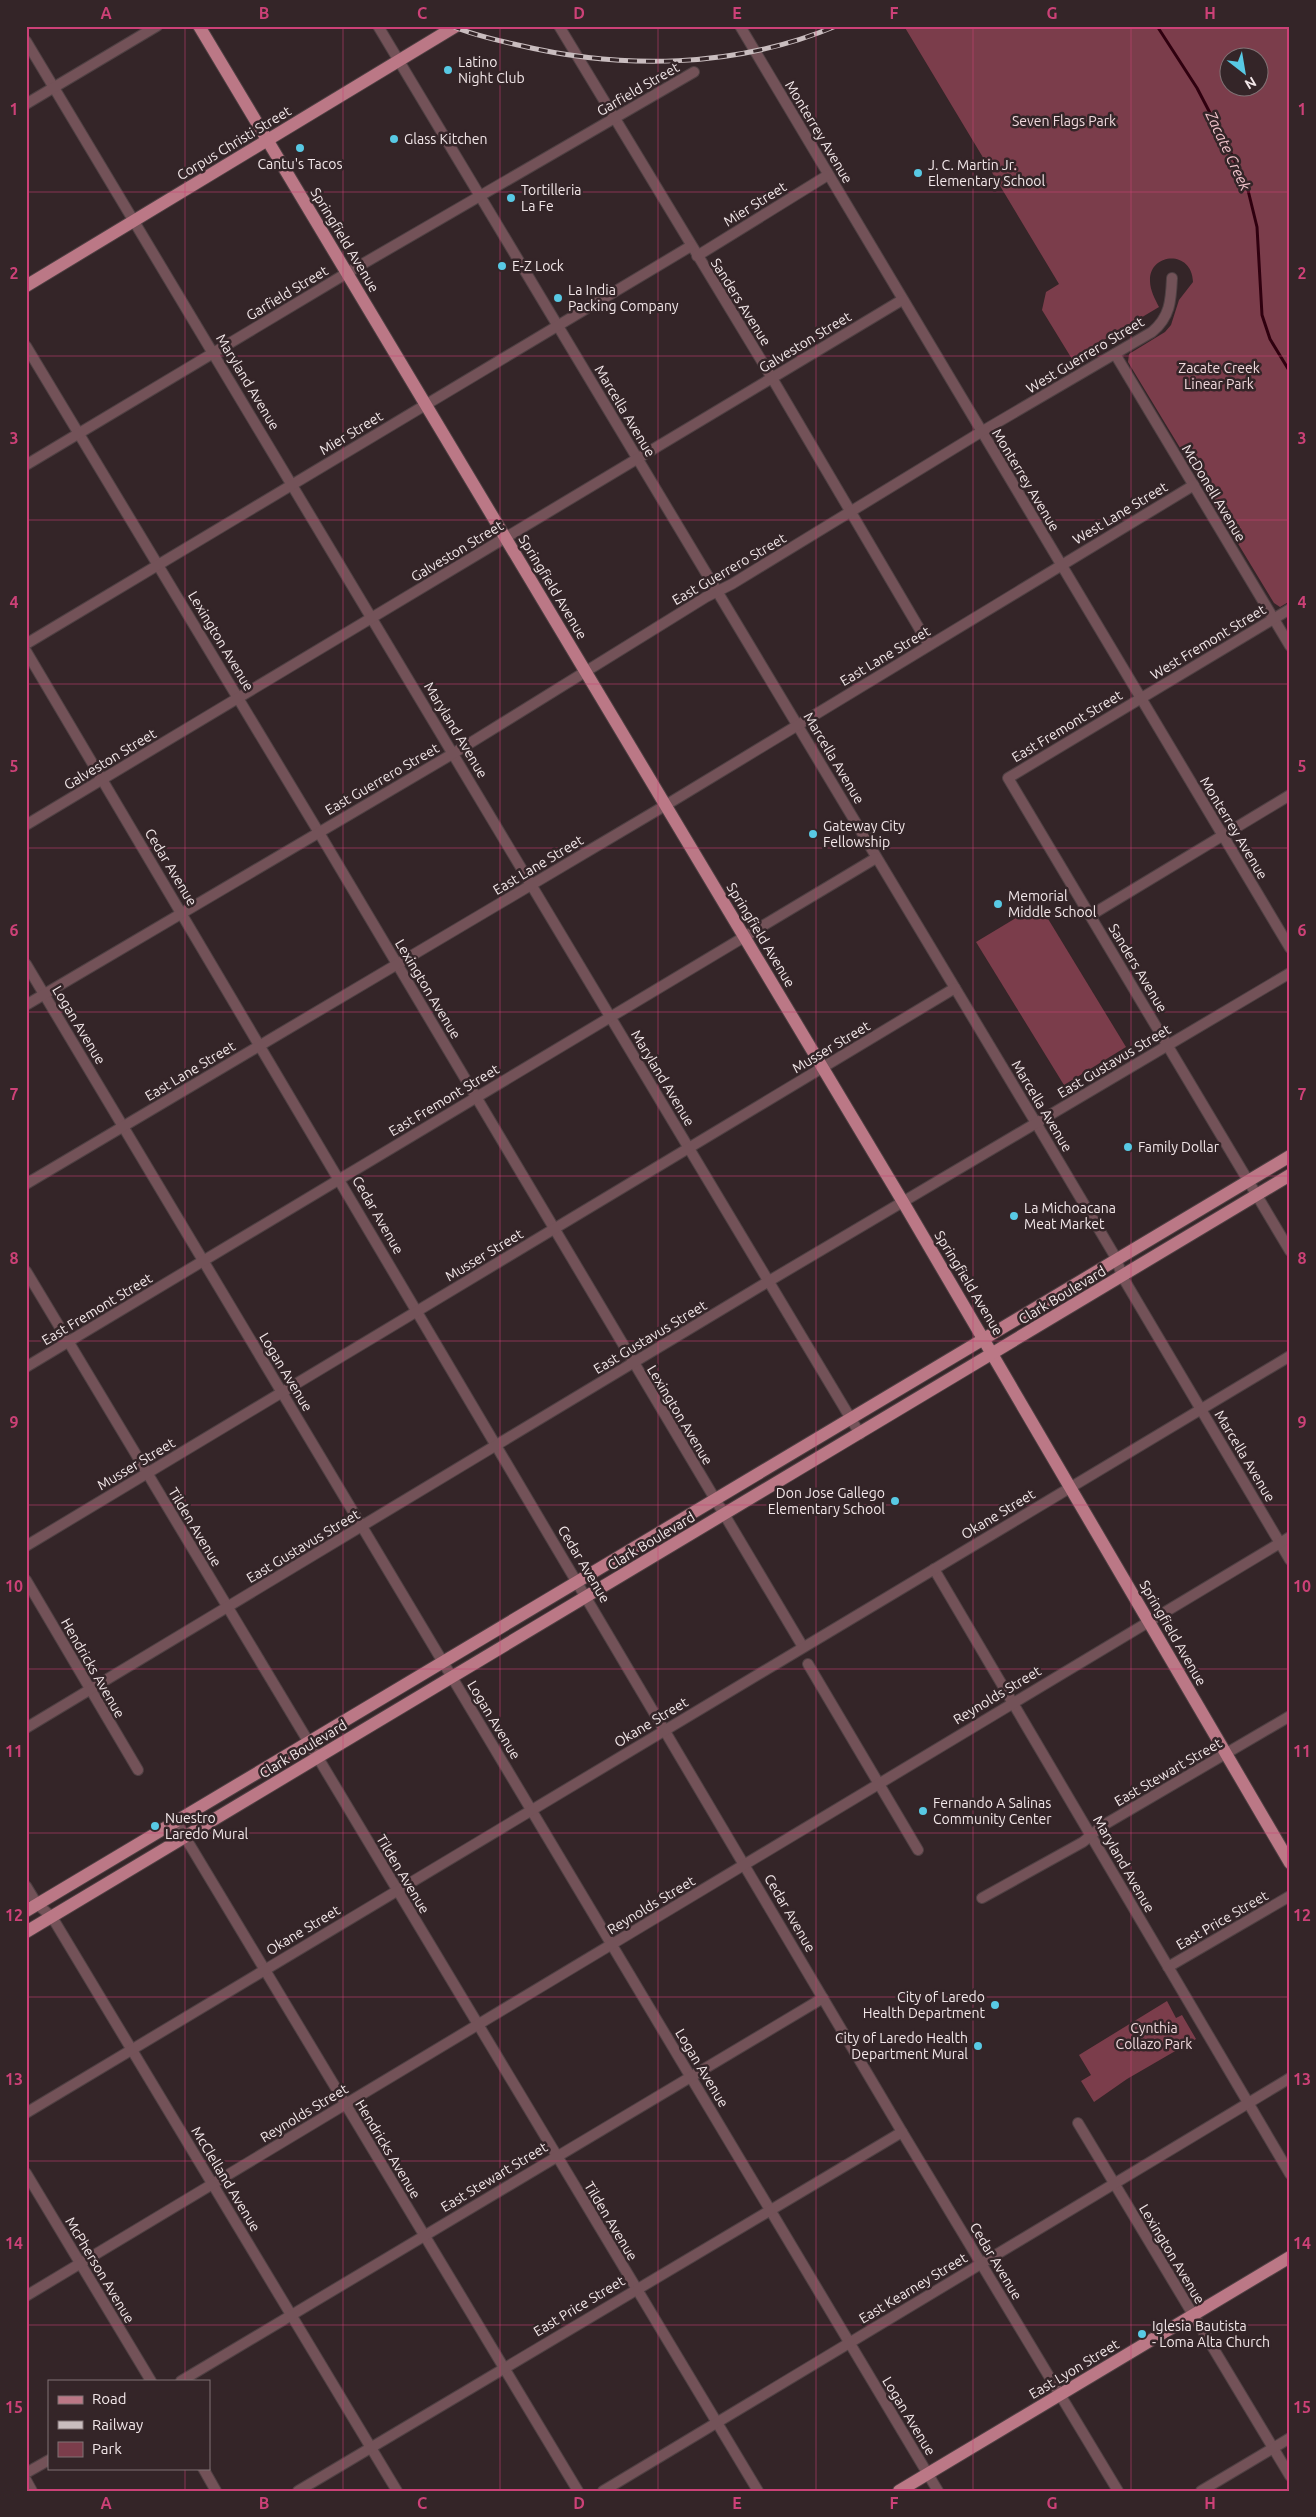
<svg xmlns="http://www.w3.org/2000/svg" width="1316" height="2517" font-family="Ubuntu,sans-serif">
  <style>
    .green { fill: #7b3d4b; fill-rule: evenodd }
    .lines { fill: none; stroke-linecap: round; stroke-linejoin: round }
    .stream { stroke: #2f000f; stroke-width: 3 }
    .minor-casing { stroke: #4f4043; stroke-width: 12 }
    .major-casing { stroke: #4f4043; stroke-width: 14 }
    .minor { stroke: #735258; stroke-width: 10 }
    .major { stroke: #bb7886; stroke-width: 12 }
    .rail-casing { stroke: #c9bdbf; stroke-width: 5 }
    .rail { stroke: #342528; stroke-width: 3; stroke-dasharray: 9; stroke-linecap: butt }
    .grid { fill: none; stroke: #cc4177; stroke-width: 1; stroke-opacity: 0.55 }
    .poi-dot { fill: #58c9e4; stroke: #342528; stroke-width: 2 }
    .labels { text-anchor: middle; stroke-width: 5; stroke-linejoin: round; paint-order: stroke }
    .poi-label { font-size: 14px; fill: #f2e7e9; stroke: #342528; text-anchor: start }
    .street-label { font-size: 14px; fill: #f2e7e9; stroke: #342528 }
    .park-label { font-size: 14px; fill: #f0d9dd; stroke: #342528 }
    .water-label { font-size: 15px; font-style: italic; fill: #f2c5cd; stroke: #342528 }
    .neatline { fill: none; stroke: #cc4177; stroke-width: 2 }
    .grid-label { font-size: 16px; text-anchor: middle; font-weight: bold; fill: #cc4177 }
  </style>
  <rect width="100%" height="100%" fill="#342528"/>
  <g class="green">
    <path d="M904,26H1290V601L1280,607L1274,603L1128,362L1129,354L1165,332L1171,325L1179,300L1193,282C1192,249 1149,253 1150,281C1150,290 1155,299 1159,307L1072,359L1042,310L1046,292L1059,284ZM1228,58H1258V88H1228Z"/>
    <polygon points="1039,904 1126,1047 1064,1085 976,942"/>
    <polygon points="1167,2001 1176,2018 1182,2015 1196,2039 1127,2079 1094,2102 1081,2081 1091,2075 1079,2055"/>
  </g>
  <g class="lines">
    <polyline class="stream" points="1157,26 1197,88 1246,182 1257,227 1262,315 1270,339 1290,372"/>
    <defs>
      <g id="minor">
        <polyline points="378,26 1036,1123 1116,1258 1122,1276 1290,1560"/>
        <polyline points="559,26 772,378 929,645"/>
        <polyline points="740,26 1290,948"/>
        <polyline points="26,41 860,1434"/>
        <polyline points="26,104 157,26"/>
        <polyline points="697,256 828,175"/>
        <polyline points="26,346 318,831 803,1647"/>
        <polyline points="1115,354 1290,646"/>
        <polyline points="26,465 347,273 694,72"/>
        <polyline points="1290,609 1008,778 1290,1251"/>
        <polyline points="26,644 691,246"/>
        <polyline points="26,651 902,2132 1118,2491"/>
        <polyline points="26,825 902,300"/>
        <polyline points="1091,915 1290,795"/>
        <polyline points="26,964 938,2491"/>
        <path d="M26,1005L454,753L706,597L732,584L981,432L1152,332C1170,317 1171,301 1172,278"/>
        <polyline points="26,1184 666,805 1194,485"/>
        <polyline points="26,1271 758,2491"/>
        <polyline points="26,1367 876,858"/>
        <polyline points="26,1546 955,988"/>
        <polyline points="934,1569 1290,2174"/>
        <polyline points="26,1580 138,1770"/>
        <polyline points="808,1664 918,1850"/>
        <polyline points="26,1728 769,1281 1290,973"/>
        <polyline points="176,1822 578,2491"/>
        <polyline points="26,1886 37,1904 52,1917 397,2491"/>
        <polyline points="982,1898 1083,1842 1102,1826 1290,1716"/>
        <polyline points="1168,1967 1290,1896"/>
        <polyline points="26,2113 1290,1356"/>
        <polyline points="1078,2123 1290,2476"/>
        <polyline points="26,2173 151,2381"/>
        <polyline points="26,2296 1290,1537"/>
        <polyline points="181,2381 823,1998"/>
        <polyline points="203,2468 216,2491"/>
        <polyline points="26,2473 49,2460"/>
        <polyline points="26,2480 32,2491"/>
        <polyline points="298,2491 902,2132"/>
        <polyline points="603,2491 1290,2078"/>
        <polyline points="1201,2491 1290,2438"/>
      </g>
      <g id="major">
        <polyline points="199,26 903,1202 1290,1863"/>
        <polyline points="26,286 456,26"/>
        <polyline points="26,1911 1290,1156"/>
        <polyline points="26,1932 1290,1175"/>
        <polyline points="899,2491 1290,2257"/>
      </g>
    </defs>
    <use href="#minor" class="minor-casing"/>
    <use href="#major" class="major-casing"/>
    <use href="#minor" class="minor"/>
    <use href="#major" class="major"/>
    <defs>
      <path id="rail" d="M452,26C473,35 496,40 518,45C623,70 736,68 836,26"/>
    </defs>
    <use href="#rail" class="rail-casing"/>
    <use href="#rail" class="rail"/>
  </g>
  <path class="grid" d="M185,26V2381M343,26V2491M500,26V2491M658,26V2491M816,26V2491M973,26V2491M1131,26V2491M26,192H1290M26,356H1290M26,520H1290M26,684H1290M26,848H1290M26,1012H1290M26,1176H1290M26,1341H1290M26,1505H1290M26,1669H1290M26,1833H1290M26,1997H1290M26,2161H1290M26,2325H1290M185,2468V2491"/>
  <g class="poi-dot">
    <circle cx="448" cy="70" r="5"/>
    <circle cx="394" cy="139" r="5"/>
    <circle cx="300" cy="148" r="5"/>
    <circle cx="918" cy="173" r="5"/>
    <circle cx="511" cy="198" r="5"/>
    <circle cx="502" cy="266" r="5"/>
    <circle cx="558" cy="298" r="5"/>
    <circle cx="813" cy="834" r="5"/>
    <circle cx="998" cy="904" r="5"/>
    <circle cx="1128" cy="1147" r="5"/>
    <circle cx="1014" cy="1216" r="5"/>
    <circle cx="895" cy="1501" r="5"/>
    <circle cx="923" cy="1811" r="5"/>
    <circle cx="155" cy="1826" r="5"/>
    <circle cx="995" cy="2005" r="5"/>
    <circle cx="978" cy="2046" r="5"/>
    <circle cx="1142" cy="2334" r="5"/>
  </g>
  <g class="labels">
    <g class="poi-label">
      <text x="458" y="67">Latino<tspan x="458" dy="16">Night Club</tspan></text>
      <text x="404" y="144">Glass Kitchen</text>
      <text x="300" y="169" text-anchor="middle">Cantu's Tacos</text>
      <text x="928" y="170">J. C. Martin Jr.<tspan x="928" dy="16">Elementary School</tspan></text>
      <text x="521" y="195">Tortilleria<tspan x="521" dy="16">La Fe</tspan></text>
      <text x="512" y="271">E-Z Lock</text>
      <text x="568" y="295">La India<tspan x="568" dy="16">Packing Company</tspan></text>
      <text x="823" y="831">Gateway City<tspan x="823" dy="16">Fellowship</tspan></text>
      <text x="1008" y="901">Memorial<tspan x="1008" dy="16">Middle School</tspan></text>
      <text x="1138" y="1152">Family Dollar</text>
      <text x="1024" y="1213">La Michoacana<tspan x="1024" dy="16">Meat Market</tspan></text>
      <text x="885" y="1498" text-anchor="end">Don Jose Gallego<tspan x="885" dy="16">Elementary School</tspan></text>
      <text x="933" y="1808">Fernando A Salinas<tspan x="933" dy="16">Community Center</tspan></text>
      <text x="165" y="1823">Nuestro<tspan x="165" dy="16">Laredo Mural</tspan></text>
      <text x="985" y="2002" text-anchor="end">City of Laredo<tspan x="985" dy="16">Health Department</tspan></text>
      <text x="968" y="2043" text-anchor="end">City of Laredo Health<tspan x="968" dy="16">Department Mural</tspan></text>
      <text x="1152" y="2331">Iglesia Bautista<tspan x="1152" dy="16">- Loma Alta Church</tspan></text>
    </g>
    <g class="street-label">
      <text transform="translate(638 89) rotate(-30)" y="5">Garfield Street</text>
      <text transform="translate(819 132) rotate(59)" y="5">Monterrey Avenue</text>
      <text transform="translate(234 143) rotate(-31)" y="5">Corpus Christi Street</text>
      <text transform="translate(755 204) rotate(-32)" y="5">Mier Street</text>
      <text transform="translate(345 240) rotate(59)" y="5">Springfield Avenue</text>
      <text transform="translate(287 293) rotate(-31)" y="5">Garfield Street</text>
      <text transform="translate(741 302) rotate(58)" y="5">Sanders Avenue</text>
      <text transform="translate(805 342) rotate(-31)" y="5">Galveston Street</text>
      <text transform="translate(1085 355) rotate(-31)" y="5">West Guerrero Street</text>
      <text transform="translate(248 382) rotate(59)" y="5">Maryland Avenue</text>
      <text transform="translate(625 411) rotate(59)" y="5">Marcella Avenue</text>
      <text transform="translate(351 433) rotate(-31)" y="5">Mier Street</text>
      <text transform="translate(1026 480) rotate(59)" y="5">Monterrey Avenue</text>
      <text transform="translate(1214 493) rotate(59)" y="5">McDonell Avenue</text>
      <text transform="translate(1120 513) rotate(-31)" y="5">West Lane Street</text>
      <text transform="translate(457 551) rotate(-31)" y="5">Galveston Street</text>
      <text transform="translate(729 569) rotate(-30)" y="5">East Guerrero Street</text>
      <text transform="translate(553 587) rotate(59)" y="5">Springfield Avenue</text>
      <text transform="translate(221 641) rotate(59)" y="5">Lexington Avenue</text>
      <text transform="translate(1208 642) rotate(-31)" y="5">West Fremont Street</text>
      <text transform="translate(885 656) rotate(-31)" y="5">East Lane Street</text>
      <text transform="translate(1067 726) rotate(-31)" y="5">East Fremont Street</text>
      <text transform="translate(456 730) rotate(59)" y="5">Maryland Avenue</text>
      <text transform="translate(834 758) rotate(59)" y="5">Marcella Avenue</text>
      <text transform="translate(110 759) rotate(-31)" y="5">Galveston Street</text>
      <text transform="translate(382 779) rotate(-30)" y="5">East Guerrero Street</text>
      <text transform="translate(1234 828) rotate(59)" y="5">Monterrey Avenue</text>
      <text transform="translate(538 865) rotate(-31)" y="5">East Lane Street</text>
      <text transform="translate(171 867) rotate(59)" y="5">Cedar Avenue</text>
      <text transform="translate(761 935) rotate(59)" y="5">Springfield Avenue</text>
      <text transform="translate(1138 968) rotate(59)" y="5">Sanders Avenue</text>
      <text transform="translate(428 989) rotate(59)" y="5">Lexington Avenue</text>
      <text transform="translate(79 1025) rotate(59)" y="5">Logan Avenue</text>
      <text transform="translate(831 1047) rotate(-31)" y="5">Musser Street</text>
      <text transform="translate(1114 1061) rotate(-31)" y="5">East Gustavus Street</text>
      <text transform="translate(190 1071) rotate(-31)" y="5">East Lane Street</text>
      <text transform="translate(663 1078) rotate(59)" y="5">Maryland Avenue</text>
      <text transform="translate(444 1100) rotate(-31)" y="5">East Fremont Street</text>
      <text transform="translate(1042 1106) rotate(59)" y="5">Marcella Avenue</text>
      <text transform="translate(378 1215) rotate(60)" y="5">Cedar Avenue</text>
      <text transform="translate(484 1255) rotate(-31)" y="5">Musser Street</text>
      <text transform="translate(969 1283) rotate(59)" y="5">Springfield Avenue</text>
      <text transform="translate(1062 1295) rotate(-31)" y="5">Clark Boulevard</text>
      <text transform="translate(97 1309) rotate(-31)" y="5">East Fremont Street</text>
      <text transform="translate(650 1337) rotate(-31)" y="5">East Gustavus Street</text>
      <text transform="translate(286 1372) rotate(59)" y="5">Logan Avenue</text>
      <text transform="translate(680 1415) rotate(59)" y="5">Lexington Avenue</text>
      <text transform="translate(1245 1456) rotate(59)" y="5">Marcella Avenue</text>
      <text transform="translate(136 1464) rotate(-31)" y="5">Musser Street</text>
      <text transform="translate(998 1514) rotate(-31)" y="5">Okane Street</text>
      <text transform="translate(195 1527) rotate(59)" y="5">Tilden Avenue</text>
      <text transform="translate(651 1541) rotate(-31)" y="5">Clark Boulevard</text>
      <text transform="translate(303 1546) rotate(-31)" y="5">East Gustavus Street</text>
      <text transform="translate(584 1564) rotate(59)" y="5">Cedar Avenue</text>
      <text transform="translate(1173 1633) rotate(60)" y="5">Springfield Avenue</text>
      <text transform="translate(93 1668) rotate(60)" y="5">Hendricks Avenue</text>
      <text transform="translate(997 1695) rotate(-31)" y="5">Reynolds Street</text>
      <text transform="translate(494 1720) rotate(59)" y="5">Logan Avenue</text>
      <text transform="translate(651 1722) rotate(-31)" y="5">Okane Street</text>
      <text transform="translate(303 1749) rotate(-31)" y="5">Clark Boulevard</text>
      <text transform="translate(1168 1772) rotate(-30)" y="5">East Stewart Street</text>
      <text transform="translate(1124 1864) rotate(60)" y="5">Maryland Avenue</text>
      <text transform="translate(403 1874) rotate(59)" y="5">Tilden Avenue</text>
      <text transform="translate(651 1905) rotate(-31)" y="5">Reynolds Street</text>
      <text transform="translate(790 1913) rotate(60)" y="5">Cedar Avenue</text>
      <text transform="translate(1222 1920) rotate(-30)" y="5">East Price Street</text>
      <text transform="translate(303 1930) rotate(-31)" y="5">Okane Street</text>
      <text transform="translate(702 2068) rotate(59)" y="5">Logan Avenue</text>
      <text transform="translate(304 2113) rotate(-31)" y="5">Reynolds Street</text>
      <text transform="translate(388 2149) rotate(59)" y="5">Hendricks Avenue</text>
      <text transform="translate(494 2177) rotate(-31)" y="5">East Stewart Street</text>
      <text transform="translate(226 2179) rotate(59)" y="5">McClelland Avenue</text>
      <text transform="translate(611 2221) rotate(59)" y="5">Tilden Avenue</text>
      <text transform="translate(1172 2254) rotate(59)" y="5">Lexington Avenue</text>
      <text transform="translate(996 2261) rotate(59)" y="5">Cedar Avenue</text>
      <text transform="translate(100 2270) rotate(59)" y="5">McPherson Avenue</text>
      <text transform="translate(913 2288) rotate(-31)" y="5">East Kearney Street</text>
      <text transform="translate(579 2306) rotate(-31)" y="5">East Price Street</text>
      <text transform="translate(1074 2369) rotate(-31)" y="5">East Lyon Street</text>
      <text transform="translate(909 2416) rotate(59)" y="5">Logan Avenue</text>
    </g>
    <g class="park-label">
      <text x="1064" y="126">Seven Flags Park</text>
      <text x="1219" y="373">Zacate Creek<tspan x="1219" dy="16">Linear Park</tspan></text>
      <text x="1154" y="2033">Cynthia<tspan x="1154" dy="16">Collazo Park</tspan></text>
    </g>
    <g class="water-label">
      <text transform="translate(1228 151) rotate(65)" y="5">Zacate Creek</text>
    </g>
  </g>
  <rect width="1316" height="2517" fill="none" stroke="#342528" stroke-width="55"/>
  <rect x="48" y="2380" width="162" height="90" fill="#342528" stroke="#807375"/>
  <rect x="58" y="2396" width="25" height="8" fill="#bb7886" stroke="#807375"/>
  <text x="92" y="2404" font-size="15" fill="#f2e7e9">Road</text>
  <rect x="58" y="2421" width="25" height="8" fill="#c9bdbf" stroke="#807375"/>
  <text x="92" y="2430" font-size="15" fill="#f2e7e9">Railway</text>
  <rect x="58" y="2442" width="25" height="15" fill="#7b3d4b" stroke="#807375"/>
  <text x="92" y="2454" font-size="15" fill="#f2e7e9">Park</text>
  <g transform="translate(1244 72) rotate(149)"><circle r="24" fill="#342528" stroke="#807375"/>
  <path d="M0-4L9 19L0 12L-9 19Z" fill="#58c9e4"/>
  <text y="-8" font-size="14" font-weight="bold" text-anchor="middle" fill="#f2e7e9">N</text>
  </g>
  <rect x="28" y="28" width="1260" height="2462" class="neatline"/>
  <g class="grid-label">
    <text x="106" y="19">A</text>
    <text x="264" y="19">B</text>
    <text x="422" y="19">C</text>
    <text x="579" y="19">D</text>
    <text x="737" y="19">E</text>
    <text x="894" y="19">F</text>
    <text x="1052" y="19">G</text>
    <text x="1210" y="19">H</text>
    <text x="14" y="115">1</text>
    <text x="1302" y="115">1</text>
    <text x="14" y="279">2</text>
    <text x="1302" y="279">2</text>
    <text x="14" y="444">3</text>
    <text x="1302" y="444">3</text>
    <text x="14" y="608">4</text>
    <text x="1302" y="608">4</text>
    <text x="14" y="772">5</text>
    <text x="1302" y="772">5</text>
    <text x="14" y="936">6</text>
    <text x="1302" y="936">6</text>
    <text x="14" y="1100">7</text>
    <text x="1302" y="1100">7</text>
    <text x="14" y="1264">8</text>
    <text x="1302" y="1264">8</text>
    <text x="14" y="1428">9</text>
    <text x="1302" y="1428">9</text>
    <text x="14" y="1592">10</text>
    <text x="1302" y="1592">10</text>
    <text x="14" y="1757">11</text>
    <text x="1302" y="1757">11</text>
    <text x="14" y="1921">12</text>
    <text x="1302" y="1921">12</text>
    <text x="14" y="2085">13</text>
    <text x="1302" y="2085">13</text>
    <text x="14" y="2249">14</text>
    <text x="1302" y="2249">14</text>
    <text x="14" y="2413">15</text>
    <text x="1302" y="2413">15</text>
    <text x="106" y="2509">A</text>
    <text x="264" y="2509">B</text>
    <text x="422" y="2509">C</text>
    <text x="579" y="2509">D</text>
    <text x="737" y="2509">E</text>
    <text x="894" y="2509">F</text>
    <text x="1052" y="2509">G</text>
    <text x="1210" y="2509">H</text>
  </g>
</svg>
